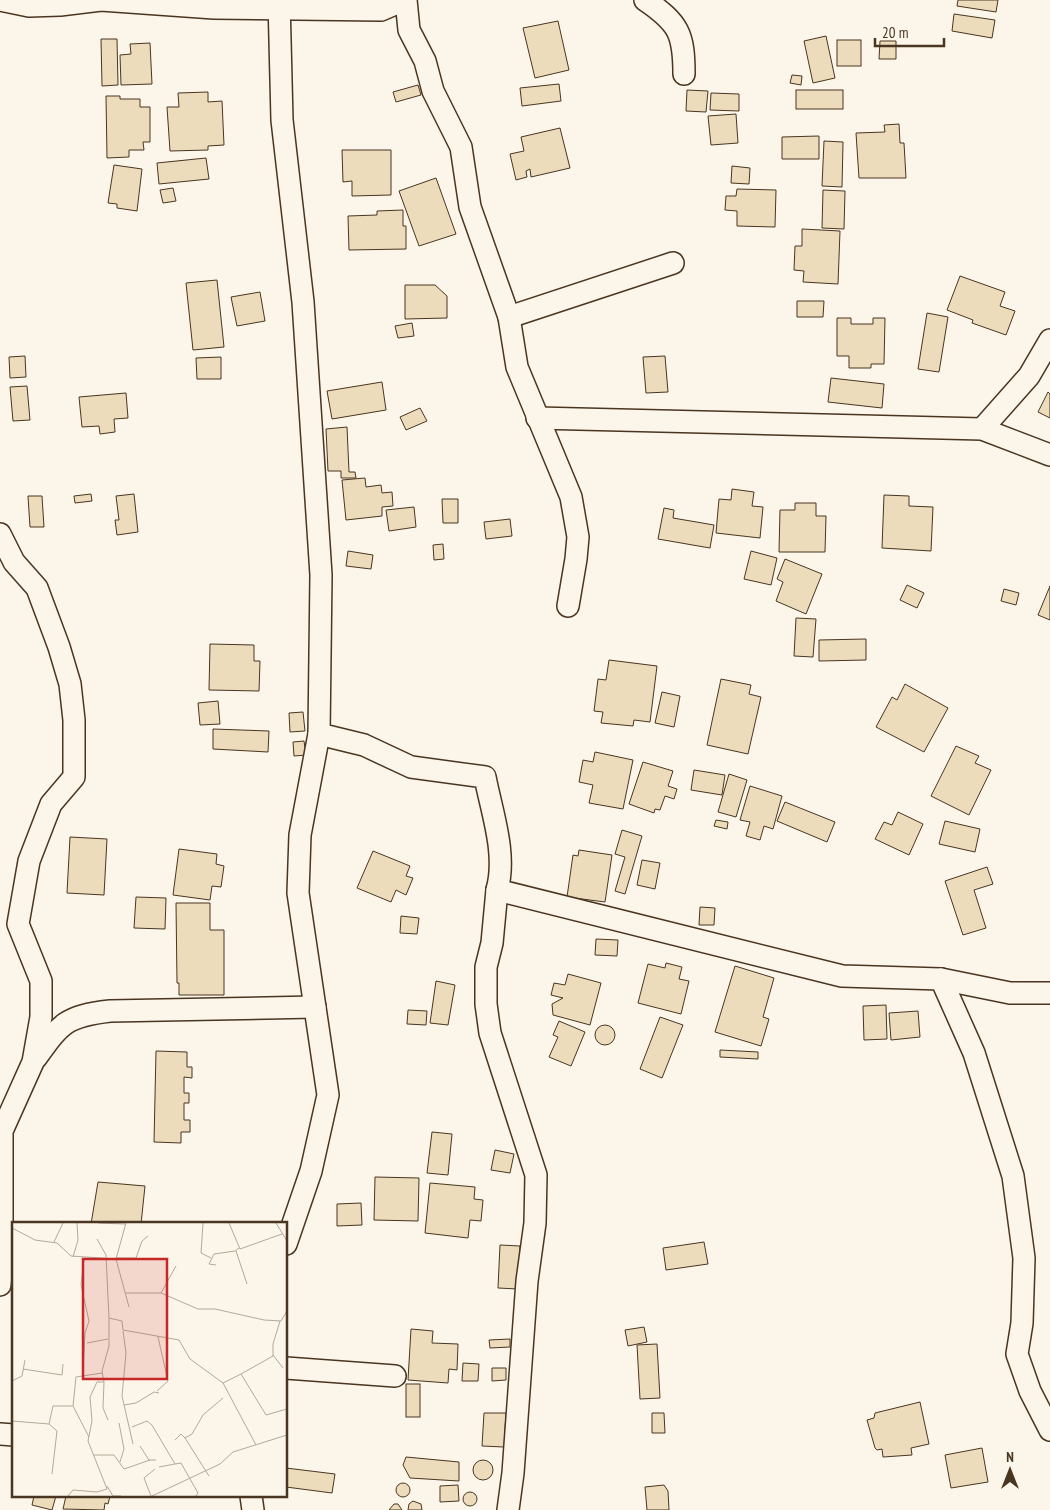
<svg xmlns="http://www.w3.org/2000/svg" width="1050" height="1510" font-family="'PT Sans Narrow',sans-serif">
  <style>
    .building { fill: #ecdcbc; stroke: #4a3520 }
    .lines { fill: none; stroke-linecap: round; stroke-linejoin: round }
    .minor-casing { stroke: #4a3520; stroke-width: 24 }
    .minor { stroke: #fbf6e9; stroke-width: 21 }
    .inset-road { fill: none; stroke: #b4a999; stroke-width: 1 }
    .view { fill: #c62828; fill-opacity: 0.15; stroke: #c62828; stroke-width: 2.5 }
    .inset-edge { fill: none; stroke: #4a3520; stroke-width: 2.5 }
  </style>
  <rect width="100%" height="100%" fill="#fbf6e9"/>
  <g class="building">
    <polygon points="958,0 998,0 996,12 957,6"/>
    <polygon points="954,14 995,20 992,38 952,31"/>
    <polygon points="558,21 569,70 535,78 523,28"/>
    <polygon points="826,36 835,78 813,83 804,41"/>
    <polygon points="101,39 117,39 118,85 102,86"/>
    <rect x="837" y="40" width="24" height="26"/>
    <polygon points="880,41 896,41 896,59 879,59"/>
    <polygon points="150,43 152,84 121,85 120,55 131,54 130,44"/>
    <polygon points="792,75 802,76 801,85 790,83"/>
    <polygon points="559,84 561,101 522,106 520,88"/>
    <polygon points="418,85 421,95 396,102 393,92"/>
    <polygon points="687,90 708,91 706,112 686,111"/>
    <rect x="796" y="90" width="47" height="19"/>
    <polygon points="208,92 208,102 222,101 224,145 208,146 208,150 170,151 167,107 179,107 178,93"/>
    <polygon points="711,93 739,94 739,111 710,110"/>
    <polygon points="106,96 120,96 120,99 140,99 140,107 150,107 150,142 143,142 144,150 129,150 129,157 107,158"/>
    <polygon points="736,114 738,143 711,145 708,116"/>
    <polygon points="899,124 900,143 904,143 906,178 859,178 856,133 885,132 884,125"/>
    <polygon points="560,128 570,168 531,177 530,169 526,171 527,177 516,180 510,154 524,151 521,137"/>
    <polygon points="819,136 819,159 782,159 782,137"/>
    <polygon points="824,141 843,142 842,187 822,186"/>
    <polygon points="342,150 391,150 391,195 352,196 352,181 343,182"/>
    <polygon points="206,158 209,179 159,184 157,163"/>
    <polygon points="114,165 142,169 137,211 117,208 117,204 108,203"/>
    <polygon points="732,166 750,168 749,184 731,183"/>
    <polygon points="436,178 456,234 419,246 399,191"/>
    <polygon points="173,188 176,201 163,203 160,190"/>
    <polygon points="737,189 776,190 775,227 737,226 737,211 725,210 726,196 736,196"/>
    <polygon points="823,190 845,191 844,229 822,228"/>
    <polygon points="403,210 403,226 406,226 406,249 349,250 348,216 377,215 377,211"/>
    <polygon points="802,229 840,231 838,284 803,282 804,271 794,270 795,246 802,246"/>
    <polygon points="960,276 1005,292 1000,306 1015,311 1006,335 972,323 973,320 947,310"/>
    <polygon points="217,280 224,347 193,350 186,283"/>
    <polygon points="405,285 435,285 447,296 447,318 405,319"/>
    <polygon points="260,292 265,321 237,326 231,297"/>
    <polygon points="797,301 824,301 823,317 797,317"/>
    <polygon points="927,313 948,317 939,372 918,369"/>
    <polygon points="837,318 851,318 851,324 873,324 873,318 885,318 884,364 871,364 871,368 849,368 849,356 837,356"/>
    <polygon points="412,323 414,336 398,338 395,326"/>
    <polygon points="25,356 26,377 10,378 9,357"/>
    <polygon points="665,356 668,392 646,393 643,357"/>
    <polygon points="221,357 221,379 197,379 196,358"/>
    <polygon points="831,378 884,384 882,408 828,402"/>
    <polygon points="382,382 386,410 332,419 327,391"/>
    <polygon points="27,386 30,420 13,421 10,387"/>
    <polygon points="1048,392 1050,394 1050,418 1038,412"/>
    <polygon points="126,393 128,418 114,419 115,432 100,434 99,426 82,427 79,397"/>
    <polygon points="420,408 427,421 406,430 400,417"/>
    <polygon points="347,427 349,472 355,472 356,478 341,478 341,471 328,471 326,429"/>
    <polygon points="365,478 366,487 381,485 382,493 392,492 393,506 382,507 382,516 346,520 342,480"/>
    <polygon points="732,489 754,492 752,506 763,507 760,538 716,533 719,499 731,500"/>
    <polygon points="91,494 92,501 75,503 74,496"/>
    <polygon points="134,494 138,532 117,535 115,520 119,520 116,496"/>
    <polygon points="884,495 909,496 909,506 933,507 931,551 882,548"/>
    <polygon points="28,496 42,496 44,527 30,527"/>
    <polygon points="442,499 458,499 458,523 443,523"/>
    <polygon points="795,503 816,503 816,516 826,516 825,552 779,552 780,510 795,510"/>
    <polygon points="414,507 416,527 389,531 386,510"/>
    <polygon points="664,508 674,510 673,518 714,525 710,548 658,539"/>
    <polygon points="510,519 512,536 486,539 484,522"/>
    <polygon points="443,544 444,559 434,560 433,545"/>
    <polygon points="348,551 373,555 371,569 346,566"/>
    <polygon points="751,551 777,558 771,585 744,579"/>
    <polygon points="785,559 822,574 806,614 776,601 783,582 777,579"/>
    <polygon points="907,585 924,593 917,608 900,600"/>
    <polygon points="1050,586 1050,620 1038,615"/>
    <polygon points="1004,589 1019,593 1016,605 1001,601"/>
    <polygon points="796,618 816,619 813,657 794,656"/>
    <polygon points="866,639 866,660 819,661 819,640"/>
    <polygon points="210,644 254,645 254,661 260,661 259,691 209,690"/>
    <polygon points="609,660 657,666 650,722 634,720 633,726 601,723 603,712 594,711 598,679 606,680"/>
    <polygon points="721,679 751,685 749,694 761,697 748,754 707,745"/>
    <polygon points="905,684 948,708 924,752 876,727 892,697 897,700"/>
    <polygon points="662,692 680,696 674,727 655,723"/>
    <polygon points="218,701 220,724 200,725 198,703"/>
    <polygon points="303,712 305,731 290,732 289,713"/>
    <polygon points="213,729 269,731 268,752 213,749"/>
    <polygon points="304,741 306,755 294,756 293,742"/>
    <polygon points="956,746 979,756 975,763 991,770 969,815 931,796"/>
    <polygon points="595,752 633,760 623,809 589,803 593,785 579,782 583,760 593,762"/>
    <polygon points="643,762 673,771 668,786 677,789 674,799 665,796 660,810 655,809 654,813 629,804"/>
    <polygon points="694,770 725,775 722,795 691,790"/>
    <polygon points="729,774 747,780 736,817 718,812"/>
    <polygon points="750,786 782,796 773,829 764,826 760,840 746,836 750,822 740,820"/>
    <polygon points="785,802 835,822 827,842 777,821"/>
    <polygon points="898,812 923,824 909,855 875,839 884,822 892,825"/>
    <polygon points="716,820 728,822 727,829 714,826"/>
    <polygon points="945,821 980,829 975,852 939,844"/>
    <polygon points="622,830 642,836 625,894 615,891 625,857 615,854"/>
    <polygon points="70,837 107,839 104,895 67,893"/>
    <polygon points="179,849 217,854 216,864 224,866 221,887 212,886 210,900 173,895"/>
    <polygon points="579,850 612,855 605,902 567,897 573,855 578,856"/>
    <polygon points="373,851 410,866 406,876 413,878 406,895 396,890 391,902 357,888"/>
    <polygon points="642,860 660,863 655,889 637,885"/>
    <polygon points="987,867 993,884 974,890 986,928 963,935 945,881"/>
    <polygon points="136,897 166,898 165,929 134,928"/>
    <polygon points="176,903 210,903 210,930 224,930 224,995 179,995 179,983 177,983"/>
    <polygon points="700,907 715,908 714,925 699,925"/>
    <polygon points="401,916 419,918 417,934 400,933"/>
    <polygon points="596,939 618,940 617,956 595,955"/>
    <polygon points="666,963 682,967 679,979 689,981 681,1014 638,1003 648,964 665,968"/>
    <polygon points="735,966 774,978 763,1017 769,1019 761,1046 715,1032"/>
    <polygon points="568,974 601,983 590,1025 553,1015 552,1004 563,998 551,995 554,983 565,985"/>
    <polygon points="436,981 455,985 448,1025 430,1023"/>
    <polygon points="886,1005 887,1039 864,1040 863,1006"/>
    <polygon points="408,1010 427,1011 426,1025 407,1024"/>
    <polygon points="918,1011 920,1037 891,1040 889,1013"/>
    <polygon points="660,1017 683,1025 662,1078 640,1069"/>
    <polygon points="559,1021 585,1032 571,1066 549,1057 558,1037 553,1035"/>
    <circle cx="605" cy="1035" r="10"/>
    <polygon points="720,1050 758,1052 758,1059 720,1057"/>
    <polygon points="156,1051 187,1052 187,1067 192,1067 192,1078 184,1077 184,1093 189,1093 189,1103 184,1103 184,1120 190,1120 190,1132 181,1132 181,1143 154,1142"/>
    <polygon points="432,1132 452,1134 448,1175 427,1173"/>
    <polygon points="495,1150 514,1154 510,1173 491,1170"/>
    <polygon points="375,1177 419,1178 418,1221 374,1220"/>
    <polygon points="98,1182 145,1186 141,1224 91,1224"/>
    <polygon points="430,1183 475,1187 474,1199 483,1200 481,1221 470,1220 468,1238 425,1233"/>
    <polygon points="361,1203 362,1225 337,1226 337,1204"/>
    <polygon points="704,1242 708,1264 666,1270 663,1248"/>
    <polygon points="500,1245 520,1246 518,1289 498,1288"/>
    <polygon points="644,1327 647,1342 628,1346 625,1330"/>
    <polygon points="411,1329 433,1331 432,1343 458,1344 457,1370 449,1369 448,1383 408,1380"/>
    <polygon points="510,1339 510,1347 490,1348 489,1340"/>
    <polygon points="657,1344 660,1398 640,1399 637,1345"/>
    <polygon points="463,1363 479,1364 478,1381 462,1381"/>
    <polygon points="492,1368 506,1368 506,1380 492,1381"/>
    <rect x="406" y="1384" width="14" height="33"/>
    <polygon points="920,1402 929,1444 911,1448 912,1455 883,1457 882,1449 877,1450 875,1448 867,1420 874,1418 875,1413"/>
    <polygon points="484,1413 506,1413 504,1447 482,1446"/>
    <polygon points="652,1413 664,1413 665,1433 652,1433"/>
    <polygon points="982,1448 988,1482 951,1488 945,1455"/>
    <polygon points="406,1457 459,1462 459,1481 410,1478 403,1465"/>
    <circle cx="483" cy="1470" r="10"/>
    <polygon points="286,1468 335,1474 332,1493 286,1487"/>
    <circle cx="403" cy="1490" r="7"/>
    <polygon points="458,1485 459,1501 440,1502 440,1486"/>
    <polygon points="664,1485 668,1491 669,1510 647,1510 645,1487"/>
    <circle cx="470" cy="1499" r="7"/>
    <polygon points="34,1496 56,1496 52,1510 32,1505"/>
    <polygon points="66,1496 110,1496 108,1504 105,1503 104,1510 63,1509"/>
    <polygon points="413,1501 421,1504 422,1510 408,1510 409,1504"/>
    <polygon points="394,1504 398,1504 402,1510 389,1510"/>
  </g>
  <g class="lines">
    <defs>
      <g id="minor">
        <polyline points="0,0 29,6 60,5 101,0 214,8 381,10 404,0"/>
        <path d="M279,0L282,120L303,302L321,575L319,734L364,745L411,767L485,777C492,813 507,854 497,890L842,976L941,979L1010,993H1050"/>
        <polyline points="406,0 409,30 425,61 433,91 461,147 470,207 509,317 517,367 571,497 578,537 576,559 568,606"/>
        <path d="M645,0C679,23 684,34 684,74"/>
        <polyline points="509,317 673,263"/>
        <polyline points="537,418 982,429 1050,455"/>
        <polyline points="982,429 1029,376 1050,340"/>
        <polyline points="0,534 14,562 37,588 59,647 70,684 74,720 74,777 51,804 29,861 18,924 41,981 41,1017 33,1062 2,1131 2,1263 0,1285"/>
        <polyline points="497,890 492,943 486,967 486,1004 490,1033 536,1175 535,1223 527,1281 513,1473 508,1510"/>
        <polyline points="941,979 974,1053 1013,1176 1024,1258 1022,1323 1017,1354 1030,1391 1050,1430"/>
        <path d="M36,1058C61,1023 66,1016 110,1011L315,1007"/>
        <polyline points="286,1244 311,1171 328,1095 298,893 300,835 319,734"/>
        <polyline points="286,1368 395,1376"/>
        <polyline points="0,1434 14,1435"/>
        <polyline points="251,1496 253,1510"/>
      </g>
    </defs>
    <use href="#minor" class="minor-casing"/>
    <use href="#minor" class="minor"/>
  </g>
  <g transform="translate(12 1222)">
    <rect width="275" height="275" fill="#fbf6e9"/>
    <path class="inset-road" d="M86,1L113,2M114,1L104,37L117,85M191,1L189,31L199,36M217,1L228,27L270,12M264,1L275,19M0,6L23,18L45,21L59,34L104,37M85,17L94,33L97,96L110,99L111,108L167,118L178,137L211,161L229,152M42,20L51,1M224,29L235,62M61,35L66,18L65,1M104,36H124L130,19L136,14M204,43L197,42L202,32L223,29L227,26M114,71H149L186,87H203L252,98L269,99L275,89M149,71L164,44M268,99L261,122V134L229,152L254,193L275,187M111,109L114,131L110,174L121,222M75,121L96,117M261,133L271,146M11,147L50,153L51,142M71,151L73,111L77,99L69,63L72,37M0,159L10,154L13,138M92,160L91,186L96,198M211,161L244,223M145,169L156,159L146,115M112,183L124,181L142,170L147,171M0,199L37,202L41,184H61M107,201L112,227L108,240M37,202L45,209L40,252M120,205L135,199L140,203L163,242L169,241L186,271L184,274M77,215L61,184L64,155L90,151M173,216L180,212L191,193L211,176M163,218L169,212L173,216L197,254M128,224L137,238H144M82,233H102L112,247L138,238M147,245L163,242M95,264L101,274H109M56,274L61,268L85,270L95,267L76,219L80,199L78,175L85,160H92L90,149L97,124V96M139,274L132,256L143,247M140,274L208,242L221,230L275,213"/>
    <path class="view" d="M71,37H155V157H71Z"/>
    <rect width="275" height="275" class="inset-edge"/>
  </g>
  <g transform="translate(1010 1470)" stroke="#fbf6e9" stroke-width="4" paint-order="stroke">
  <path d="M0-4L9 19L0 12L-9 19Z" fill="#4a3520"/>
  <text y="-8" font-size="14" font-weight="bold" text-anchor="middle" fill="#4a3520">N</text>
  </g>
  <path d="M875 38v8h69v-8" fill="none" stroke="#4a3520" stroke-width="2.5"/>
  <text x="882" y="38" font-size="15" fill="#4a3520" stroke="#fbf6e9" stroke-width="4" paint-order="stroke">20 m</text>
</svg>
